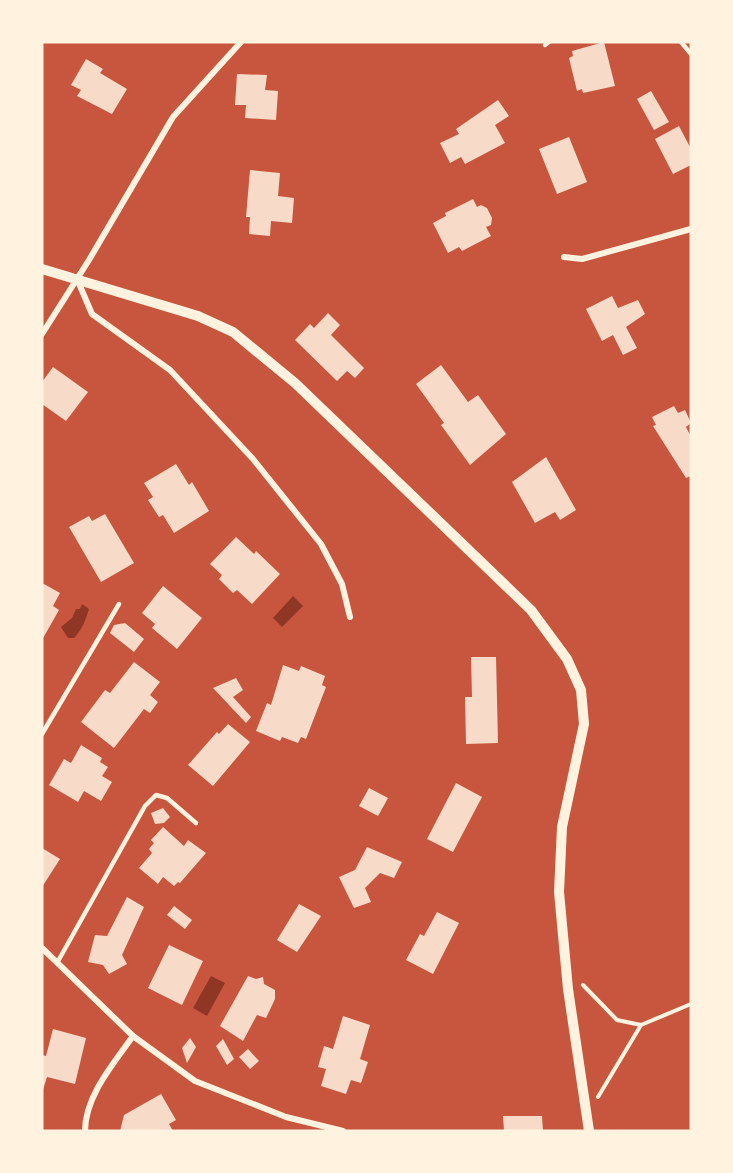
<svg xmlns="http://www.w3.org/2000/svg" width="733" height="1173" font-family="'PT Sans',sans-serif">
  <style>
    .water { fill: #8f3625 }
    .building { fill: #f7dbc8 }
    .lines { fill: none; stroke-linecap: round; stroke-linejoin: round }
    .path { stroke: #fff3e0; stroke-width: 4 }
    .service { stroke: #fff3e0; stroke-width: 4.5 }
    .minor { stroke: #fff3e0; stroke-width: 6 }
    .tertiary { stroke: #fff3e0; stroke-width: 10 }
  </style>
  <rect width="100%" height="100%" fill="#c8553d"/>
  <g class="water">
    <polygon points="293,596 303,606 282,627 273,618"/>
    <path d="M82,604L89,609C86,619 82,630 74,638H68L61,627L72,618L76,609H80Z"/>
    <polygon points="211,976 225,983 207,1016 193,1008"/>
  </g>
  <g class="building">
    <polygon points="604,42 615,86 583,93 582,89 577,91 569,58 573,56 572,51"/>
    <polygon points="86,59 103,69 100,73 127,89 112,114 77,96 81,90 71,85"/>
    <polygon points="237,74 267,75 265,90 278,91 276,120 245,118 246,105 235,105"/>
    <polygon points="651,91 669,122 654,130 637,99"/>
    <polygon points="498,100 509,116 495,125 505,143 465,164 461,157 450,163 440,143 459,134 456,129"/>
    <polygon points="679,126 691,149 691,165 673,174 655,139"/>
    <polygon points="569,137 587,182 557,194 539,149"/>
    <polygon points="250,170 280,173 278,196 294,198 292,223 271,221 270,236 249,234 250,217 246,217"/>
    <polygon points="473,199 477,207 481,205 487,208 492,218 491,225 486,227 491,236 462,251 459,247 448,253 433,223 446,216 445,213"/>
    <polygon points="612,296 618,308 638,300 645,314 626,327 637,348 623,355 613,335 602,341 586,309"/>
    <polygon points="328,313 340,325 331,335 364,368 355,378 347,371 337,381 295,340 310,324 314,328"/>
    <polygon points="441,365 468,402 478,395 506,434 470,465 441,425 444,423 416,384"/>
    <polygon points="53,367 88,392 66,421 42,404 42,382"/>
    <polygon points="674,406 678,413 685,410 691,423 686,427 691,437 691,476 686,478 653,426 656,425 652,417"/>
    <polygon points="546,457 576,510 560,520 555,512 535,523 512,482"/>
    <polygon points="176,464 189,485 192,482 209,511 174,533 163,515 159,517 148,500 153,497 144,483"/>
    <polygon points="105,514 134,563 101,582 69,527 89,516 92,521"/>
    <polygon points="236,537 254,554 256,551 280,574 252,604 237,590 233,593 219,579 222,575 210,564"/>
    <polygon points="44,584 60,593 53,606 59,610 42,640 42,585"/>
    <polygon points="163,586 202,618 177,649 152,628 155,624 142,613"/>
    <polygon points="125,623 144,639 134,652 110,633 114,625"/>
    <polygon points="471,657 496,657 498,743 466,744 465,697 472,697"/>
    <polygon points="134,662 160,682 150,695 158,702 150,713 144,709 114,748 81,722 105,690 110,693"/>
    <polygon points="283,665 299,671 301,666 325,676 322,685 326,687 306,739 301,737 298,743 282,737 280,741 256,731 267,703 271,705"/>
    <polygon points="236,678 243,690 233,697 251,717 246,723 213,688"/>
    <polygon points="228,724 250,742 213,786 188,765 217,732 219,734"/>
    <polygon points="81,745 102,758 100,762 108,767 102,776 112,782 101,801 84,791 78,802 49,785 64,759 71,763"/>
    <polygon points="456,783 482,797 453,852 427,839"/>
    <polygon points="369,788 388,798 378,816 359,806"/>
    <polygon points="163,808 170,817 164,823 155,824 151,813"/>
    <polygon points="163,827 184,846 188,840 206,853 180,883 178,882 174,886 163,877 158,884 139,868 152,853 149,849 154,843 151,840"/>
    <polygon points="367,847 402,862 394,878 380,873 365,888 371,902 354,908 339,877 355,870"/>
    <polygon points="42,848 60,859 42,887"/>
    <polygon points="127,897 144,907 122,955 127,964 109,974 103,965 88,962 95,935 107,936"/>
    <polygon points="299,904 321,916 297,952 277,940"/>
    <polygon points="174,906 192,920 185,929 167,915"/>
    <polygon points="437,912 459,923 433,974 406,960 420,934 424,936"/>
    <polygon points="169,945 203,961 182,1005 148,988"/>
    <polygon points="248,976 256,979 263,977 264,984 275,990 275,999 266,1018 257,1015 243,1041 220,1026"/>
    <polygon points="343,1016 370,1025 360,1059 368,1062 361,1083 351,1080 346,1094 321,1086 326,1069 318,1067 324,1046 333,1049"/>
    <polygon points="53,1029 86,1038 75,1084 47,1077 42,1093 42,1055 46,1056"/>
    <polygon points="190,1038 196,1047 187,1063 182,1048"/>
    <polygon points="223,1039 234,1059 227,1065 216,1046"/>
    <polygon points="248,1049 259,1061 250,1069 239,1057"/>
    <polygon points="161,1094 176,1120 169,1124 173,1131 120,1131 124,1115"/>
    <polygon points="503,1116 542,1116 543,1131 504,1131"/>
  </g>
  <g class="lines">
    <g class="path">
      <polyline points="583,985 617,1020 641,1025 598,1097"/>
      <polyline points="641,1025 691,1004"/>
    </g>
    <g class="service">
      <polyline points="681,42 691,54"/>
      <polyline points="545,45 549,42"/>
      <polyline points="42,734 119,604"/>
      <polyline points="57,963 145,806 156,795 167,798 196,823"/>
    </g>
    <g class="minor">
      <polyline points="564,257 582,259 691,229"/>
      <polyline points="77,279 92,314 170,370 253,459 321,544 342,584 350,617"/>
      <polyline points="42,334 89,260 173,117 241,42"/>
      <polyline points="42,948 133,1036 195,1081 286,1117 343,1131"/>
      <path d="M85,1131C85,1096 114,1063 133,1036"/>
    </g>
    <polyline class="tertiary" points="42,269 198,316 233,332 295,383 531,610 567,659 581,690 584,724 562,827 559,892 568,989 589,1131"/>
  </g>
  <rect width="733" height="1173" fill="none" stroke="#fff3e0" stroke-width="87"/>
</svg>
